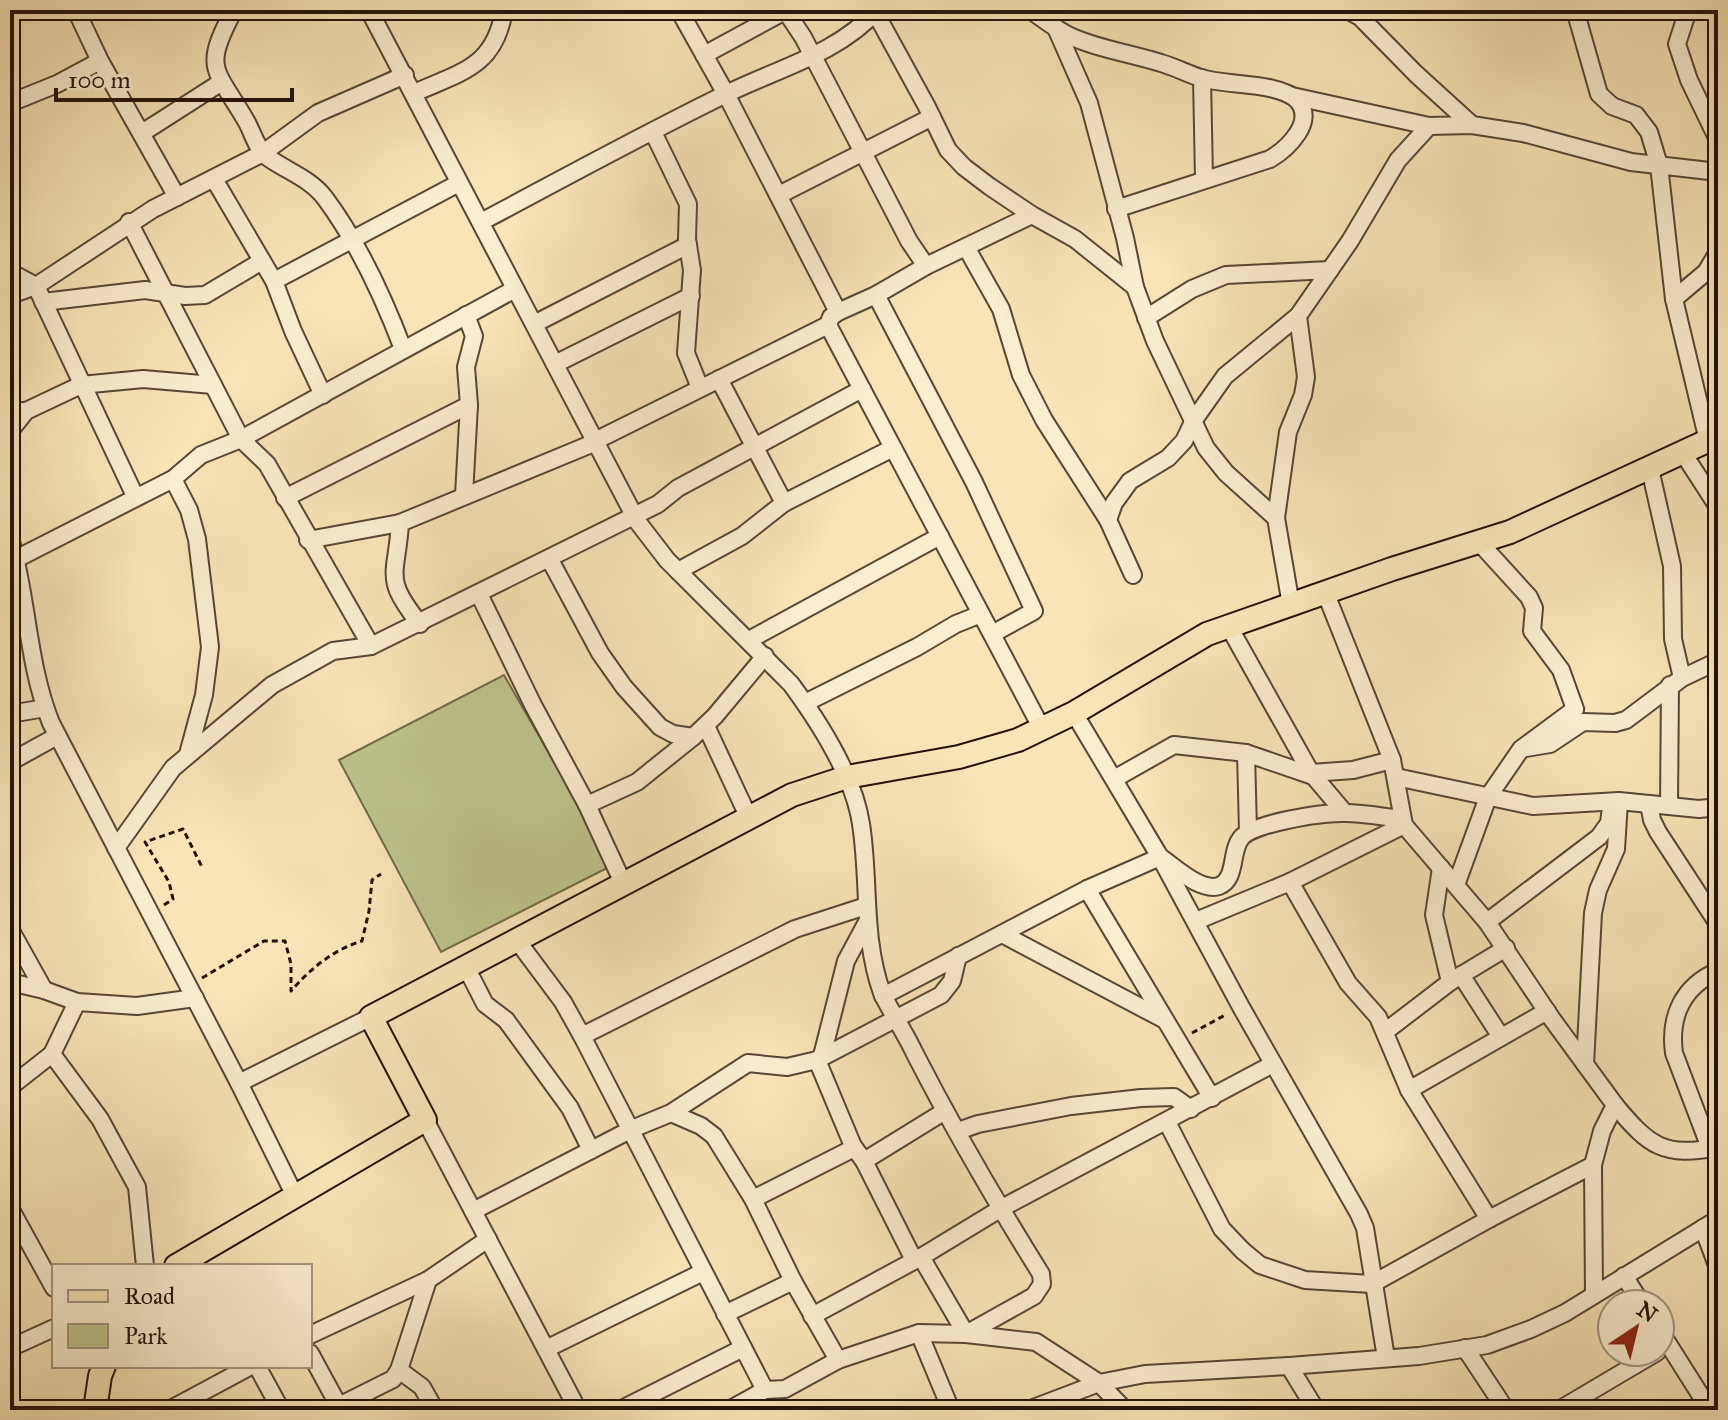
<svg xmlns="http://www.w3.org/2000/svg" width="1728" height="1420" font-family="'IM FELL Great Primer',serif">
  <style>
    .green { fill: #bdc48e; stroke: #706b4c; stroke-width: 2 }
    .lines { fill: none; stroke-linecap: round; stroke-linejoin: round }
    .minor-casing { stroke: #584636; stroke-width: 20 }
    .major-casing { stroke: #23120b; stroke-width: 26 }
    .path { stroke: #23120b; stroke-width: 3; stroke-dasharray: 6 4; stroke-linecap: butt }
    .minor { stroke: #faedd0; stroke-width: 16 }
    .major { stroke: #f8e4b7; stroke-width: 22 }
  </style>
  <rect width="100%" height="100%" fill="#f8e4b7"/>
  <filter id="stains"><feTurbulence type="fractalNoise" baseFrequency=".0025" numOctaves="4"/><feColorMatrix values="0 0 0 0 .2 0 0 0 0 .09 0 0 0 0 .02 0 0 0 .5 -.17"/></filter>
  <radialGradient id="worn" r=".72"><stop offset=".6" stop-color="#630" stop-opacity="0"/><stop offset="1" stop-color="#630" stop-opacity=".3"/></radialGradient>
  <polygon class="green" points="504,675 613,865 441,952 339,760"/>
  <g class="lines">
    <defs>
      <g id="minor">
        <polyline points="76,10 100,61 177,197"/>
        <path d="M234,10C202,69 215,68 245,119C252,130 256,148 266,156C286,171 310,178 325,198C359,244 383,296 403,349"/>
        <path d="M369,10L637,521L667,560L791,684C819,722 854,777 861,824C870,881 862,937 882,993C889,1009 906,1034 914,1052C953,1128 996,1202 1041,1274L1042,1284L1034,1296L966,1334L921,1257"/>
        <polyline points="679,10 726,94 838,312"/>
        <polyline points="785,10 803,37 909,241 926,266"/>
        <path d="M1030,10C1042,18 1053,27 1066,34C1090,47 1133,54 1161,63C1175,67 1188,74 1201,78C1226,86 1279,82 1297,100C1317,121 1287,149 1270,159L1116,209"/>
        <polyline points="1347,10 1360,17 1416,74 1472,125"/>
        <polyline points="1575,10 1599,94 1612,106 1636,115 1649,132 1659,165 1674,299 1708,441"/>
        <polyline points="1688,10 1677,44 1689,80 1718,140"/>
        <polyline points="875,12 926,105 948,150 964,167 989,186 1032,215 1075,239 1135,287 1155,341 1206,448 1226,473 1276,518 1291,605"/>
        <polyline points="1056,28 1089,103 1125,238 1135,287"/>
        <polyline points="704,55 785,11"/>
        <polyline points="1202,78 1204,179"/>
        <path d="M414,93C461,72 495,67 504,10"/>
        <polyline points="1292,96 1429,126 1472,125 1523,133 1631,162 1718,172"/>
        <polyline points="10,103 57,84 100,61"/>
        <polyline points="653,132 688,204 687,239 692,270 686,353 700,388"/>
        <polyline points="142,133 220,83"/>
        <polyline points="214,179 274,281 293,331 323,395"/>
        <polyline points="779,195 932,117"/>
        <polyline points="1032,215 926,266 876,295 838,312 831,317 828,325 1042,729"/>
        <path d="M481,222C562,179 642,135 724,95C776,69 838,54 877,10"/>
        <polyline points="966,247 1001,309 1021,375 1044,420 1108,520 1133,575"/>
        <polyline points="10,272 36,286 135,496"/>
        <polyline points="274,281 459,183"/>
        <polyline points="10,295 36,286 153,209 263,153 318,113 405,75"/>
        <polyline points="876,295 974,482 1034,611 992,634"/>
        <polyline points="1674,299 1706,272 1718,252"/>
        <polyline points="43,302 145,290 185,296 205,295 262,261"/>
        <polyline points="1146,318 1192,289 1226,275 1330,270"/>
        <polyline points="534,324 688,245"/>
        <polyline points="555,364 691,296"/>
        <polyline points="719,379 784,503"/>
        <polyline points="10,411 26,411 81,385 143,379 213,385"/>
        <polyline points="10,431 26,411"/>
        <polyline points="595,441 828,325"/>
        <polyline points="1683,453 1718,507"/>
        <polyline points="1650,469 1672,566 1673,639 1682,678"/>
        <polyline points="173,479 189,510 197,539 210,647 204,695 188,754"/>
        <polyline points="464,495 469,405"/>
        <polyline points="285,498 469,405 466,367 474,336 466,315"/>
        <polyline points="1276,518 1288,432 1303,395 1306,377 1298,316"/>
        <polyline points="1108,520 1114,503 1130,481 1168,458 1184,441 1194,420 1225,376 1298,316 1350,241 1398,160 1429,126"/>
        <path d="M10,538C28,599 27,663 51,723L239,1083L295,1196"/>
        <polyline points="308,540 400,523"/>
        <polyline points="549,558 600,653 624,687 660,727 673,734 693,737 715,716 765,656"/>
        <polyline points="16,559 173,479 201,455 241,439 515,289"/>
        <polyline points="678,571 742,536 784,503 893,448"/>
        <polyline points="479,594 533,705 587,805"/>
        <polyline points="1326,594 1392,760 1404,825 1487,922 1552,1019 1615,1105 1602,1131 1593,1165 1594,1295"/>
        <path d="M420,624C382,577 397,576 400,523L596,442"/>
        <polyline points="1228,625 1311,773 1344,812"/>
        <polyline points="749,640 940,536"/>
        <polyline points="371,646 658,504 678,488 862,389"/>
        <polyline points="805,703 917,647 956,624 981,614"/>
        <polyline points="1074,713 1160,857 1241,1007 1359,1214 1365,1228 1386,1358"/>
        <polyline points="10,714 45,708"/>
        <polyline points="706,726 748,816"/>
        <polyline points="1526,748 1550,744 1583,722 1615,723 1626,720 1682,678 1718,661"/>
        <polyline points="1246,753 1248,831"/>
        <polyline points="10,762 57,736"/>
        <polyline points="1311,773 1353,770 1392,760"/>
        <polyline points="1396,777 1533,806 1619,801 1699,809 1718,807"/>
        <polyline points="1114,779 1174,745 1246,753 1313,776"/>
        <polyline points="1649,804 1652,820 1658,832 1718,924"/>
        <polyline points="1669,806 1670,685"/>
        <polyline points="116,848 173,768 272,685 333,651 371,646 267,464 241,439 129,222"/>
        <polyline points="1441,868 1434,915 1450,982"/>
        <polyline points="1290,882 1348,983 1378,1017 1409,1090 1489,1219"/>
        <polyline points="623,883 587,805 637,782 693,737"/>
        <polyline points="1456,885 1488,797 1521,749 1575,709 1561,670 1532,631 1534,608 1529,597 1478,541"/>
        <polyline points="1087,889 1212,1098"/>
        <polyline points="1196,921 1290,882 1404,825"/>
        <polyline points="1487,922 1599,837 1609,823 1611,807"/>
        <polyline points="10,929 44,990"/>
        <polyline points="1002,934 1163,1019"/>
        <polyline points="516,939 563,1002 582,1036 765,1390 785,1389 838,1360 919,1333 966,1334 1036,1342 1099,1383 1125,1410"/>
        <polyline points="466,967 485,1004 506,1020 570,1108 591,1150"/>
        <polyline points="1461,975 1501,1037"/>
        <polyline points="10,982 44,990 77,1002 137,1006 195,998"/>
        <path d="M883,996L1087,889L1160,857C1174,866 1200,892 1219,886C1237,879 1230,852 1241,838C1253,823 1321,813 1341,813C1361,812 1383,817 1402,819"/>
        <polyline points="1386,1031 1450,982 1506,948"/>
        <polyline points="582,1036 795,929 866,906"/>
        <polyline points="52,1054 100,1119 137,1187 145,1266"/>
        <polyline points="822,1056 846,961 867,922"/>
        <polyline points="817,1060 853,1146 864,1161 914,1260"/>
        <polyline points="1585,1064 1593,913 1598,890 1616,849 1619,801"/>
        <polyline points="239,1083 371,1017"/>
        <polyline points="10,1087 52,1054 77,1002"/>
        <polyline points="1409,1090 1547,1011"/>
        <path d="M1615,1105C1649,1146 1664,1158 1718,1147"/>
        <polyline points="671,1113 701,1126 714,1136 753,1199 793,1281 838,1360"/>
        <polyline points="425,1120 578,1410"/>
        <polyline points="1167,1122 1222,1229 1243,1251 1260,1265 1305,1280 1372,1284 1489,1219 1593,1165"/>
        <polyline points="958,1131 978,1124 1071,1106 1141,1098 1174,1097 1191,1109"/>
        <path d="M1710,1148L1674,1053C1669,1016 1683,986 1718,971"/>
        <polyline points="864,1161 945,1111"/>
        <polyline points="753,1199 854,1148 853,1146"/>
        <polyline points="10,1208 54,1288"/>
        <polyline points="473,1211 632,1129 671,1113 748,1063 787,1067 817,1060 941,995 952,981 958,956"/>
        <polyline points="1703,1228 1718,1268"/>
        <polyline points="1624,1276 1642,1304"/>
        <polyline points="725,1314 793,1281"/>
        <polyline points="812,1316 921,1257 1000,1209 1273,1064"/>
        <polyline points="1660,1331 1708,1407"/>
        <polyline points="919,1333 951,1410"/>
        <polyline points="310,1335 428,1280 488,1239"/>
        <polyline points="10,1348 54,1328"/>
        <polyline points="1465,1348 1506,1410"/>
        <polyline points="546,1349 703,1272"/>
        <polyline points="310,1353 341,1410"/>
        <polyline points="257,1366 281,1410"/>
        <polyline points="1289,1366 1316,1410"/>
        <polyline points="399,1370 422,1387 435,1410"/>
        <polyline points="339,1406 393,1379 399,1370 428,1280"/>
        <polyline points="169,1410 251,1366"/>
        <polyline points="620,1410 743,1348"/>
        <polyline points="729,1410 765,1390"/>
        <polyline points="1028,1410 1099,1383 1145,1374 1289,1366 1419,1356 1487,1345 1531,1329 1565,1313 1718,1219"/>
        <polyline points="1559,1410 1657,1352"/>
      </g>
      <g id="major">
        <polyline points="176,1266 425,1120 371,1017 792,795 847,777 959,757 1018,740 1074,713 1207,634 1392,569 1510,532 1718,436"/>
        <polyline points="95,1410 100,1376 104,1366"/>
      </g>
    </defs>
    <use href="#minor" class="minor-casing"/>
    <use href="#major" class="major-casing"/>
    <g class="path">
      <polyline points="164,905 173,899 169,882 145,842 183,829 203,869"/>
      <path d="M202,978L264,941H285L291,964V991C311,968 333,950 362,941L369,911L372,880L381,874"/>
      <polyline points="1192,1033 1227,1014"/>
    </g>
    <use href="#minor" class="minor"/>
    <use href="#major" class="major"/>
  </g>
  <rect width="1728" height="1420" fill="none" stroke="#f8e4b7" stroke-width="40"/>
  <rect x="12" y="12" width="1704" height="1396" fill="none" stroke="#23120b" stroke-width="4"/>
  <rect x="20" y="20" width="1688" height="1380" fill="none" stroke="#23120b" stroke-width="2"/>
  <rect x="52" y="1264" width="260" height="104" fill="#faedd0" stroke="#a49581" stroke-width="2"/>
  <rect x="68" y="1290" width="40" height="12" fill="#f8e4b7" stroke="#a49581" stroke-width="2"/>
  <text x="124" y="1304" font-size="24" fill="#23120b">Road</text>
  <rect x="68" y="1324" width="40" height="24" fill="#bdc48e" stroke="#a49581" stroke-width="2"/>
  <text x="124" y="1344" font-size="24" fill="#23120b">Park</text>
  <g transform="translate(1636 1328) rotate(35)"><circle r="38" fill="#faedd0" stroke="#a49581" stroke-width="2"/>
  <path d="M0-6L14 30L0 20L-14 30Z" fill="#8f2418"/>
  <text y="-12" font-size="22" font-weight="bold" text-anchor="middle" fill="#23120b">N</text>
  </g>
  <path d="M56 88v12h236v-12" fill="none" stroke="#23120b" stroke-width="4"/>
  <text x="68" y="88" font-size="24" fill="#23120b" stroke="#faedd0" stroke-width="6" paint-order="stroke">100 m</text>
  <rect width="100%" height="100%" filter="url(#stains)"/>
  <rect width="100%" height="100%" fill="url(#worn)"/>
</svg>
